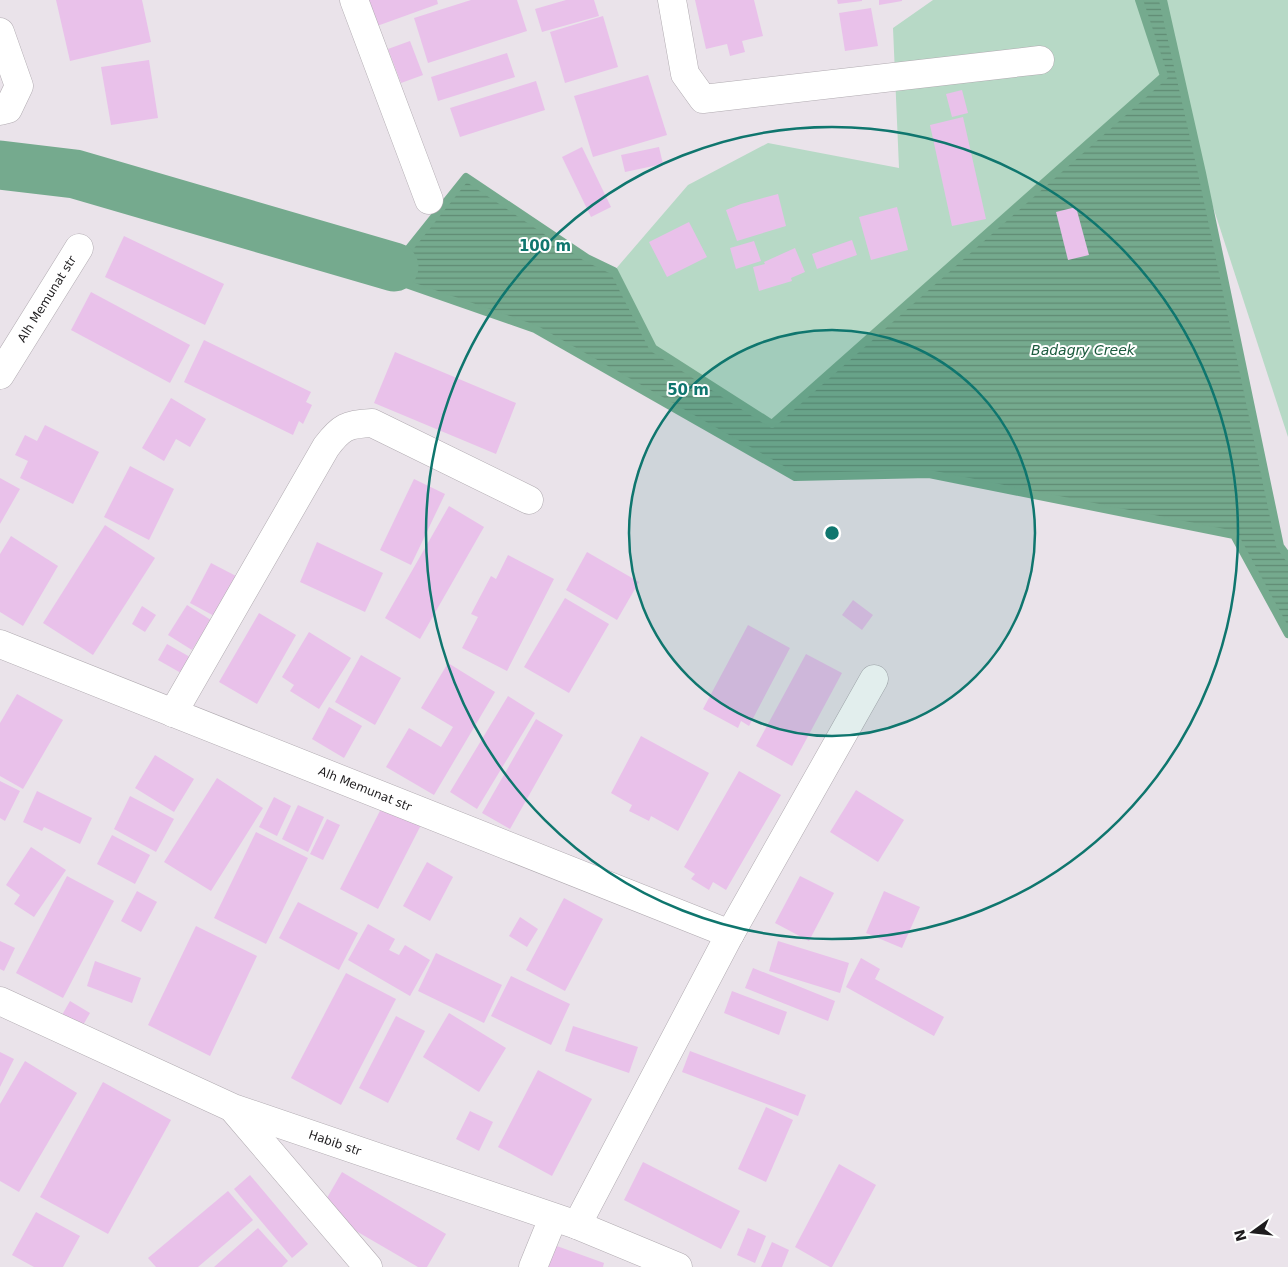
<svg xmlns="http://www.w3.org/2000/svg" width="1288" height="1267" font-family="'DejaVu Sans',sans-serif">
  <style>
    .grass { fill: #b7d9c6 }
    .water { fill: url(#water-rules) }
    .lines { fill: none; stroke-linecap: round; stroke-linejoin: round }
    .stream { stroke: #75aa8e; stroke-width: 8 }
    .river { stroke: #75aa8e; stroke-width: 49 }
    .building { fill: #e9c1ea }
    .minor-casing { stroke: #b1abb1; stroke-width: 29 }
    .minor { stroke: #fff; stroke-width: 28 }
    .ring { fill: none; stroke: #0f766e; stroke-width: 2.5 }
    .labels { text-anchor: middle; stroke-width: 4; stroke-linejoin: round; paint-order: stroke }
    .street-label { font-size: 12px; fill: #1e1c1e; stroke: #fff }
    .water-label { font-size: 14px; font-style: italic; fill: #1c5b3e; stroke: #fff }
    .centre { fill: #0f766e; stroke: #fff; stroke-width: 2.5 }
    .ring-label { font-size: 15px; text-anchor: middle; font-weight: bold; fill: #0f766e; stroke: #fff; stroke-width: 4; stroke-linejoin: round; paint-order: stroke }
  </style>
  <defs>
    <pattern id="water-rules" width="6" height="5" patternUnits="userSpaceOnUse" patternTransform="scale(1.25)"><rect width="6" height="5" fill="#75aa8e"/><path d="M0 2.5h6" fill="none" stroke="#5f8a73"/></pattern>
  </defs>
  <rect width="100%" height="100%" fill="#eae3ea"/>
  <g class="grass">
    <polygon points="933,0 1139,0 1164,76 772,424 653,348 614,271 688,185 768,143 899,168 893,28"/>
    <polygon points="1163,0 1288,0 1288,437 1202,173"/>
  </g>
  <polygon class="water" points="1139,0 1163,0 1202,173 1280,546 1288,557 1288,634 1234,535 929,474 795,477 535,329 380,275 394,267 466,177 586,258 614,271 653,348 772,424 1164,76"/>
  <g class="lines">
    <g class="stream">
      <polyline points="1139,0 1164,76 772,424 653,348 614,271 587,258 466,177 394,267 380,275 535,329 795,477 929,474 1234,535 1288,634"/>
      <polyline points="1163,0 1202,173 1280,546 1288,557"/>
    </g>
    <polyline class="river" points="0,165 75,174 394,267"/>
  </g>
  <g class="building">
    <polygon points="56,0 142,0 151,42 70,61"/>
    <polygon points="367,0 437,0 438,4 377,26"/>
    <polygon points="471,0 517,0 527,31 428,63 414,18"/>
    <polygon points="566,0 594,0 599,16 542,32 535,9"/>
    <polygon points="695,0 754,0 763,36 742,41 745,52 730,56 727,44 706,49"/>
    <polygon points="837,0 862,0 862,1 838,4"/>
    <polygon points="879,0 902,0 902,1 879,5"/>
    <polygon points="871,8 878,46 845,51 839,13"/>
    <polygon points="603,16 618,67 565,83 550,32"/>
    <polygon points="410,41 423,75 401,83 388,49"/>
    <polygon points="507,53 515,77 438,101 431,77"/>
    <polygon points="149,60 158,118 111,125 101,67"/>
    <polygon points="648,75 667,135 593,157 574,96"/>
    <polygon points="536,81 545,110 460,137 450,108"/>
    <polygon points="962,90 968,113 952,117 946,94"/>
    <polygon points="963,117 986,219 952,226 930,125"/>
    <polygon points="582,147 611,207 591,217 562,157"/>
    <polygon points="659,147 663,164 625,172 621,155"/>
    <polygon points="778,194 786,226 737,241 726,210 741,204"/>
    <polygon points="897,207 908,250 871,260 859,217"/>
    <polygon points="1076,207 1089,255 1068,260 1056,212"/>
    <polygon points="689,222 707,257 667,277 649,242"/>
    <polygon points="124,236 224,284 205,325 105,277"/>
    <polygon points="852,240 857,255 817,269 812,254"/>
    <polygon points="754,241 761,261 736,269 730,248"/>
    <polygon points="795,248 805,272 791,278 792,281 759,291 753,267 765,264 764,262"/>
    <polygon points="91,292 190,345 170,383 71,330"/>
    <polygon points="204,340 311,392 306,402 312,405 303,424 299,421 293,435 184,382"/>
    <polygon points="395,352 516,403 496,454 374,403"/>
    <polygon points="171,398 206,419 190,447 176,439 164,461 142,448"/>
    <polygon points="45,425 99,452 73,504 20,478 28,461 15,455 25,435 37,441"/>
    <polygon points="130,466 174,489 149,540 104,517"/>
    <polygon points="0,478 20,489 0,524"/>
    <polygon points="414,479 445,494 411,565 380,550"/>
    <polygon points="449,506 484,527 420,639 385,618"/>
    <polygon points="105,525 155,558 93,655 43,623"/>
    <polygon points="11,536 58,566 23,626 0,612 0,554"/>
    <polygon points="317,542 383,573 365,612 300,582"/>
    <polygon points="587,552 639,582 617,620 566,590"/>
    <polygon points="508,555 554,579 507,671 462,648 478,617 471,614 491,576 496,579"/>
    <polygon points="211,563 236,576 216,617 190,603"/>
    <polygon points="565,598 609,624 569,693 524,667"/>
    <polygon points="853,600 873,615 862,630 842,615"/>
    <polygon points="187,605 211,620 192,650 168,635"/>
    <polygon points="142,606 156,615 145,632 132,624"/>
    <polygon points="259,613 296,635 257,704 219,682"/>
    <polygon points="748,625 790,648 749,726 741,721 738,728 703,709"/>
    <polygon points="309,632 351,658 319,709 290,691 294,685 282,677"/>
    <polygon points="167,644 190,657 181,673 158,660"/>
    <polygon points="806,654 842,673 792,766 756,746"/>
    <polygon points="361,655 401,678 375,725 335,702"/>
    <polygon points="448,663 495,692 434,795 386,767 409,728 441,747 453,727 421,708"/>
    <polygon points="17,694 63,720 23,789 0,776 0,723"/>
    <polygon points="508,696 535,713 477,809 450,792"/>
    <polygon points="329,707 362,726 344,758 312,739"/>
    <polygon points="536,719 563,735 510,829 482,813"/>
    <polygon points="641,736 709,773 678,831 651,816 649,821 629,811 632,805 611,793"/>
    <polygon points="155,755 194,779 174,812 135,788"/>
    <polygon points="739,771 781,795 726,890 713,882 709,890 691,879 695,874 684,867"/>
    <polygon points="217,778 263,808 211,891 164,862"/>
    <polygon points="0,781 20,791 5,821 0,818"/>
    <polygon points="856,790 904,820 878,862 830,832"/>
    <polygon points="37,791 92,818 80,844 44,827 42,831 23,822"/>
    <polygon points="130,796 174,819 156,852 114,829"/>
    <polygon points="274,797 291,806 277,836 259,827"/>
    <polygon points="298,805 324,817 308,852 282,839"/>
    <polygon points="383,805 421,825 378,909 340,889"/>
    <polygon points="327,819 340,825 323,860 310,854"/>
    <polygon points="256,832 308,858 266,944 214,918"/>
    <polygon points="112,835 150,855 135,884 97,864"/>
    <polygon points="31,847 66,870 34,917 14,904 20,895 6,885"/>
    <polygon points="427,862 453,877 430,921 403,906"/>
    <polygon points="67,876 114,901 63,998 16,973"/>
    <polygon points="800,876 834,893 809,941 775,923"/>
    <polygon points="137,891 157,902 141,932 121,921"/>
    <polygon points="884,891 920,907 902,948 866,933"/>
    <polygon points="564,898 603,919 565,991 526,970"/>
    <polygon points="298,902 358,933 339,970 279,938"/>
    <polygon points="520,917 538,929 527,947 509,936"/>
    <polygon points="368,924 395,939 389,950 399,955 405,945 430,960 410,996 348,960"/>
    <polygon points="196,926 257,956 210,1056 148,1025"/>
    <polygon points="0,941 15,948 4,971 0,969"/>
    <polygon points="778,941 849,963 840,993 769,971"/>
    <polygon points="436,953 502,985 484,1023 418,991"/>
    <polygon points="861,958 880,969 875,979 944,1017 934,1036 846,987"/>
    <polygon points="95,961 141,978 132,1003 87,986"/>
    <polygon points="753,968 835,1001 828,1021 745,988"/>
    <polygon points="346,973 396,999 341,1105 291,1078"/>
    <polygon points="511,976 570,1004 551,1045 491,1016"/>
    <polygon points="732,991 787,1012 779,1035 724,1013"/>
    <polygon points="70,1001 90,1013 82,1027 62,1015"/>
    <polygon points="449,1013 506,1048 479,1092 423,1057"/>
    <polygon points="396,1016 425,1031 388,1103 359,1088"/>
    <polygon points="573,1026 638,1047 629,1073 565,1051"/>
    <polygon points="690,1051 806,1095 798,1116 682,1072"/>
    <polygon points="0,1052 14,1059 0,1087"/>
    <polygon points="25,1061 77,1093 19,1192 0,1181 0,1104"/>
    <polygon points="538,1070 592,1099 552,1176 498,1147"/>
    <polygon points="103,1082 171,1120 108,1234 40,1197"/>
    <polygon points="766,1107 793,1120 766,1182 738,1169"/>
    <polygon points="470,1111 493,1122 479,1151 456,1139"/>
    <polygon points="643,1162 740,1211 721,1249 624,1200"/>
    <polygon points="839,1164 876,1185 832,1267 830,1267 795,1247"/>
    <polygon points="342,1172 446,1234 427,1267 418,1267 320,1210"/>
    <polygon points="250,1175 308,1244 292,1258 234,1189"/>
    <polygon points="228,1191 253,1220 198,1267 156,1267 148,1258"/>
    <polygon points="36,1212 80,1236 63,1267 34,1267 12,1255"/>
    <polygon points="258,1228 288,1261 282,1267 214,1267"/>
    <polygon points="748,1228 766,1236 755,1263 737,1255"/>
    <polygon points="772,1242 789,1250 782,1267 761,1267"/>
    <polygon points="554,1245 604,1263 603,1267 546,1267"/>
  </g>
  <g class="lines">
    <defs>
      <g id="minor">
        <polyline points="354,0 429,200"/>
        <polyline points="672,0 685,74 703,99 1040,60"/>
        <polyline points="0,32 19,86 8,109 0,111"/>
        <polyline points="0,375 79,248"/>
        <polyline points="0,644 730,934"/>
        <path d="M173,713L326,447C341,427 347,424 372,423L529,500"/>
        <polyline points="0,1001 233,1108 577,1225 678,1267"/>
        <polyline points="234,1110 368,1267"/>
        <polyline points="577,1225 730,934 874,679"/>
        <polyline points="533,1267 553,1218"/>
      </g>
    </defs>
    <use href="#minor" class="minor-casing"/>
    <use href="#minor" class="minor"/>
  </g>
  <circle cx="832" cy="533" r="203" fill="#0f766e" fill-opacity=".12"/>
  <g class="ring">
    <circle cx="832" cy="533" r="203"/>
    <circle cx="832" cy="533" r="406"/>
  </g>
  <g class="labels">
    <g class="street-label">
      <text transform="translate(47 299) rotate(-58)" y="4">Alh Memunat str</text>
      <text transform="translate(365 789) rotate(22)" y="4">Alh Memunat str</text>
      <text transform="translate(335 1143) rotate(19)" y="4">Habib str</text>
    </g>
    <g class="water-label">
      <text x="1083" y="355">Badagry Creek</text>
    </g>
  </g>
  <circle cx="832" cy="533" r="8" class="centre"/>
  <g class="ring-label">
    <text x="545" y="251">100 m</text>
    <text x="688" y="395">50 m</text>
  </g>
  <g transform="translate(1253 1232) rotate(255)" stroke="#ffffff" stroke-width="4" paint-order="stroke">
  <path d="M0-4L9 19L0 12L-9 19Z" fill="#1e1c1e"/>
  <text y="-8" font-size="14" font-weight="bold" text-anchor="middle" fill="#1e1c1e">N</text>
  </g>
</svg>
